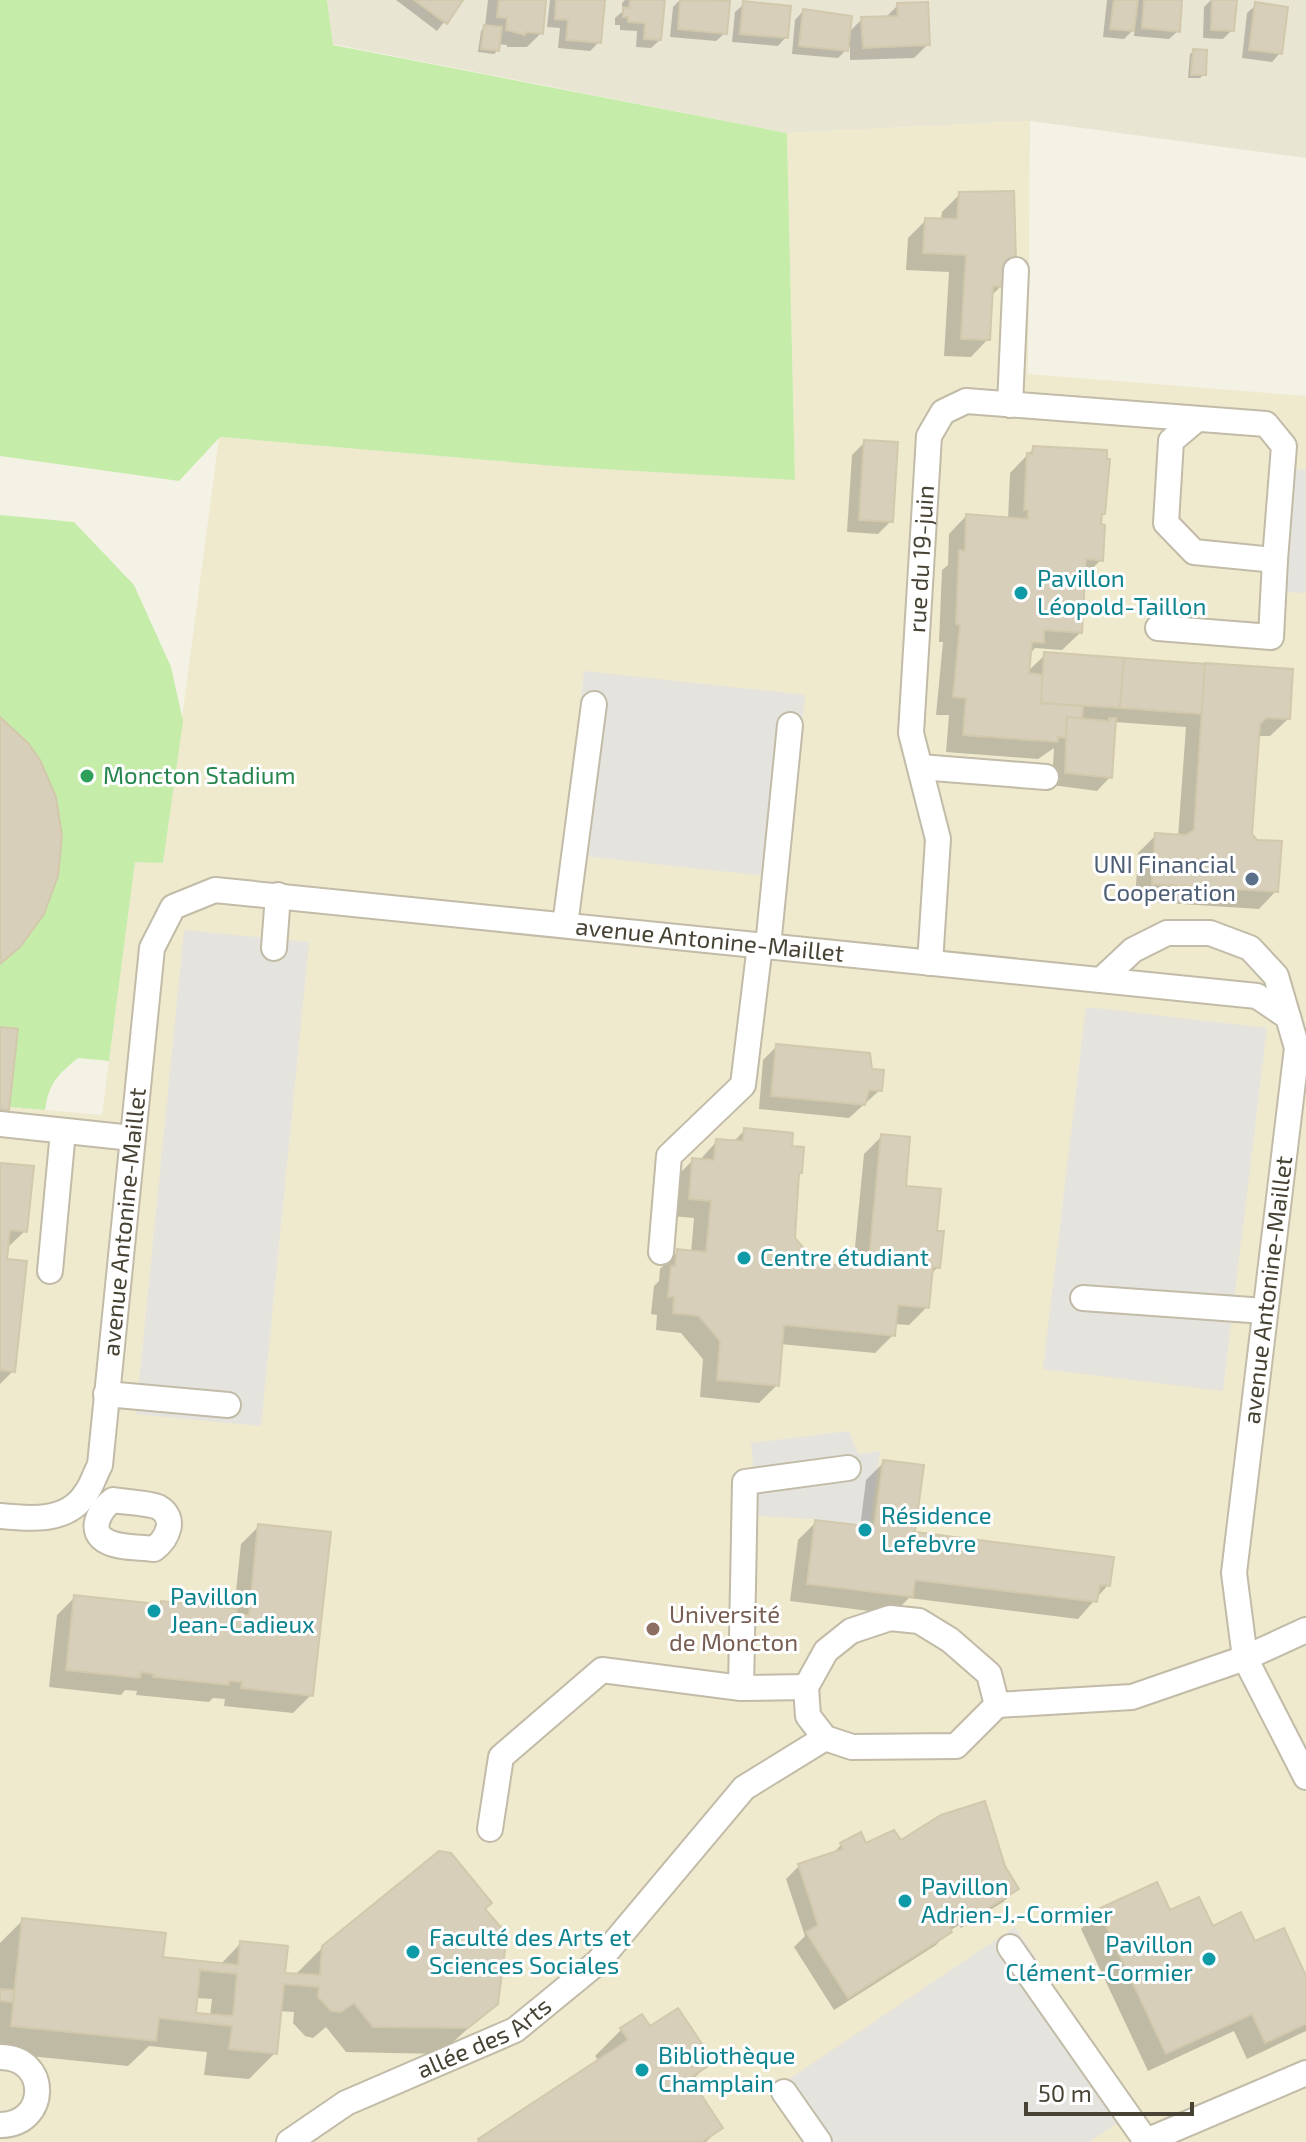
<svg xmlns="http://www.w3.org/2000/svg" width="1306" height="2142" font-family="'Exo 2',sans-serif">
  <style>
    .residential { fill: #e9e5d3 }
    .education { fill: #efe9ce }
    .green { fill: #c6ecaa }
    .parking { fill: #e5e3de }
    .shadow { fill: #0003; fill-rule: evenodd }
    .building { fill: #d7cfba; stroke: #d2c8ac; stroke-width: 2; fill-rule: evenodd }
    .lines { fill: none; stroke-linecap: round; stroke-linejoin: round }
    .minor-casing { stroke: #c1bba7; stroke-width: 28 }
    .minor { stroke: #fff; stroke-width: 24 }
    .culture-dot { fill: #0f9aa8; stroke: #fff; stroke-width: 3 }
    .leisure-dot { fill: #2e9e5b; stroke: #fff; stroke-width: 3 }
    .service-dot { fill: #5c6f8a; stroke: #fff; stroke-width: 3 }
    .education-dot { fill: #8d6e63; stroke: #fff; stroke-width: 3 }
    .labels { text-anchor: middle; stroke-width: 6; stroke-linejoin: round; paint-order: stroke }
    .street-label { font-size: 24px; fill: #474234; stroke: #fff }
    .culture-label { font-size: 24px; fill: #0d838f; stroke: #fff; text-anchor: start }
    .leisure-label { font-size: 24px; fill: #27864d; stroke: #fff; text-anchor: start }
    .service-label { font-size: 24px; fill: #4e5e75; stroke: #fff; text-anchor: end }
    .education-label { font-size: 24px; fill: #785e54; stroke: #fff; text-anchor: start }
  </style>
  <rect width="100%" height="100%" fill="#f4f2e5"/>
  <polygon class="residential" points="327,0 1306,0 1306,158 1030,121 787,133 333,44"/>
  <polygon class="education" points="1030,121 1028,374 1306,396 1306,2142 0,2142 0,1106 102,1115 135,861 163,863 219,437 567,467 795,479 787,133"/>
  <g class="green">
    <polygon points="0,0 327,0 333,45 787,133 795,480 567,467 220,437 179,481 0,456"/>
    <path d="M0,515L74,522L134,585L171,667L183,721L163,863L135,862L109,1061L78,1058C57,1075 49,1083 45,1110L0,1106Z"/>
  </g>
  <g class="parking">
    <polygon points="1295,469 1306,470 1306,593 1285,592"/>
    <polygon points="584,671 805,695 785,878 564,854"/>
    <polygon points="184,930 309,942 261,1426 136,1414"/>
    <polygon points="1086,1007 1267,1028 1223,1391 1043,1369"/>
    <polygon points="849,1431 858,1454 880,1451 870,1527 812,1519 758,1516 751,1443"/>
    <polygon points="1015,1927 1137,2110 1089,2142 803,2142 770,2092"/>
  </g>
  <g class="shadow">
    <polygon points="396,0 461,0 437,31"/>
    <polygon points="488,0 544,0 541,33 527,47 507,47 507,45 498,44 498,50 494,54 478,52 481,31 485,26"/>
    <polygon points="550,0 603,0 599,42 590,51 558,48 560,28 547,27"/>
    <polygon points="625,0 663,0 660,40 651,48 636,47 637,31 620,30 620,25 615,25 615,18 622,12 622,3"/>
    <polygon points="680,0 728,3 725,33 716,41 670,37 673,7"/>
    <polygon points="1107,0 1136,0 1136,3 1139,0 1180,0 1178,31 1169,39 1134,36 1135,28 1124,39 1103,37"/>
    <polygon points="1211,0 1235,0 1232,30 1223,39 1203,38 1204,7"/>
    <polygon points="744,4 786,37 778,46 732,42 735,12"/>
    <polygon points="898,5 928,44 914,58 850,60 850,46 838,58 792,54 795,20 803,11 848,33 862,19 885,18"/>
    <polygon points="1256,5 1280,53 1272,62 1242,58 1247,13"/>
    <polygon points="1194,51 1204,74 1200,78 1188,78 1190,54"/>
    <polygon points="960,194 1014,261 1002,274 1001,286 991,296 988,339 971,357 944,356 949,272 906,270 908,238 926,220 941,220 942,212"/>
    <polygon points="865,442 891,521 878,534 847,532 852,455"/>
    <polygon points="1034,448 1103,514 1100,517 1101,560 1083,577 1080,633 1062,650 1035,648 1029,655 1027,672 1045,655 1288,719 1270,736 1258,736 1250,834 1276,891 1259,909 1135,901 1138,853 1156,835 1178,837 1186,727 1114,722 1110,777 1097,791 1052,785 1054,748 1038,759 946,752 949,715 936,715 943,642 939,642 942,570 948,565 949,534 966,516 1008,520 1010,473"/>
    <polygon points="777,1046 870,1071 880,1090 849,1118 759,1109 763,1060"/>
    <polygon points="745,1130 790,1148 800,1172 797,1176 793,1238 815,1265 853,1268 864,1154 882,1136 903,1188 935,1232 938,1267 930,1275 927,1307 909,1325 894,1324 893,1335 875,1353 780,1344 777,1385 759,1403 700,1397 703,1359 681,1333 656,1330 657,1315 651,1314 654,1286 659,1281 660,1269 678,1251 691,1253 694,1218 672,1216 675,1178 693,1160 699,1161 717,1141 733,1142"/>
    <polygon points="0,1164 25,1231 6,1249 13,1371 0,1384"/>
    <polygon points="884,1462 913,1534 1108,1585 1078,1619 909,1598 893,1614 790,1601 798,1540 816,1522 860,1528 866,1480"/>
    <polygon points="259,1526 311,1695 293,1713 224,1706 225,1699 213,1698 209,1702 136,1695 137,1691 125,1690 121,1695 49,1687 57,1615 75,1597 155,1610 162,1603 234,1610 241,1544"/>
    <polygon points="900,1842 1003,1866 1017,1889 1003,1902 961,1928 959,1925 949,1931 936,1945 834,2010 794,1947 805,1936 786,1879 799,1866 831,1855 841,1845 866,1846"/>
    <path d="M483,1909L496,2003L440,2054L346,2052L326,2027L313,2038L305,2036L293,2023L294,2012L279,2011L275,2053L249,2079L204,2075L207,2052L149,2046L128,2066L0,2053V1943L23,1920L161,1958L220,1965L241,1943L283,1974H296L323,1947ZM195,1998L212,1999L210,2016L193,2014Z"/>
    <polygon points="1099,1911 1169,1913 1254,1944 1306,1981 1306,2031 1247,2059 1234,2031 1148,2071 1081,1929"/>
    <polygon points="650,2029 711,2062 690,2082 720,2128 706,2142 477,2142 599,2061 595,2056 621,2030"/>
  </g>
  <g class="building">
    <polygon points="414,0 463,0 447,24"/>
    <polygon points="499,0 546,0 543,34 526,32 525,35 506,30 507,18 497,17"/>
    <polygon points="556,0 605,0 601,43 566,40 568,20 555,19"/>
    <polygon points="630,0 665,0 661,40 644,39 645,23 628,22 628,17 623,17 623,7 629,8"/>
    <polygon points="680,0 730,1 727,34 678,29"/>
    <polygon points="1114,0 1138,0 1134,31 1110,29"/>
    <polygon points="1144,0 1182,0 1180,32 1142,28"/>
    <polygon points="1212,0 1237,0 1234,31 1211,30"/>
    <polygon points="743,1 791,6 788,38 740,34"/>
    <polygon points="928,2 930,45 863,48 861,17 898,16 897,3"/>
    <polygon points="1255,2 1288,7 1282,54 1249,50"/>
    <polygon points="803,9 852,16 848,51 799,46"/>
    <polygon points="484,25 502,27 499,51 481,49"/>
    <polygon points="1193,49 1207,50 1206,75 1191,75"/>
    <polygon points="1014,191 1016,262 1005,261 1003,287 993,286 990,340 961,339 966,255 923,253 925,218 957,219 959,192"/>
    <polygon points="864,440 898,442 893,522 859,520"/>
    <polygon points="1033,446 1107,450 1107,459 1110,459 1105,514 1102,514 1101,524 1105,525 1103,561 1086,559 1082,633 1044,630 1044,643 1032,642 1029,673 1043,675 1041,703 1083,706 1082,719 1067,717 1066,738 1058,737 1058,742 963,735 966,698 953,697 960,625 956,624 959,550 965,551 966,514 1028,519 1028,510 1024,510 1027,453 1032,454"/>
    <polygon points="1044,652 1124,658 1120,708 1041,703"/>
    <polygon points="1124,658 1206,664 1202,714 1120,708"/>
    <polygon points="1205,663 1293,669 1290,719 1266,718 1260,724 1252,834 1257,840 1282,841 1278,892 1152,884 1155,833 1185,835 1194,830"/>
    <polygon points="0,717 28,743 40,760 56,797 62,836 58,876 44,914 20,947 0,964"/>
    <polygon points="1067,717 1109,721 1109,718 1116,718 1112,778 1065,773"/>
    <polygon points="0,1027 18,1029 9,1110 0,1109"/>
    <polygon points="776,1044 870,1053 872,1069 884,1070 882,1091 869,1090 865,1105 771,1096"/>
    <polygon points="744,1128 793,1133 792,1146 804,1147 802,1173 799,1173 795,1238 816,1263 868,1268 881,1134 910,1137 906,1186 941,1189 937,1231 944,1231 940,1268 933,1267 929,1308 898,1305 895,1336 784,1325 779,1386 717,1380 720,1341 699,1316 673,1313 674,1297 668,1297 671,1266 675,1266 677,1249 706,1252 711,1201 689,1199 692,1158 714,1160 716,1139 743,1141"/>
    <polygon points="0,1163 34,1166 27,1232 10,1230 7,1259 27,1261 15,1372 0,1370"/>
    <polygon points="883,1460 924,1465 915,1532 1114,1557 1110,1586 1100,1585 1097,1602 915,1580 913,1597 807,1584 815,1520 874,1527"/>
    <polygon points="258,1524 331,1532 313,1696 241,1688 242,1682 229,1681 229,1685 153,1677 154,1674 141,1672 140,1678 66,1670 74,1595 149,1603 148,1607 161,1609 161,1601 237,1609 236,1614 249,1615"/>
    <polygon points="985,1801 1005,1866 1019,1889 975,1916 973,1913 950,1927 952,1932 848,1998 806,1932 818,1925 798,1864 843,1849 840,1843 861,1832 866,1843 894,1830 901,1840 941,1815"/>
    <path d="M439,1851L451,1853L492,1903L485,1909L507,1934L498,2004L468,2028L373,2027L354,2003L341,2012L331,2011L318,1997L319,1987L284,1984L277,2054L229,2049L232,2026L159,2018L156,2041L11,2026L22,1918L166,1933L163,1957L182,1959L238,1965L240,1941L288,1946L285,1973L320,1975L322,1946ZM200,1970L237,1974L233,2016L196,2013Z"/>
    <polygon points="1157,1882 1170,1910 1199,1897 1213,1926 1241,1912 1255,1941 1284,1928 1306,1976 1306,2024 1265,2043 1252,2014 1166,2054 1098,1909"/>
    <polygon points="0,1989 14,1990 13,2002 0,2001"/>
    <polygon points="678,2008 714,2062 690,2078 723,2128 702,2142 480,2142 478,2139 628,2040 620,2028 642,2014 650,2026"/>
  </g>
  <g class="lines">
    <defs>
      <g id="minor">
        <polyline points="1010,405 1016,270"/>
        <polyline points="1158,628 1271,637 1275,560"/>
        <polyline points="920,767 1046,777"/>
        <polyline points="565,925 594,704"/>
        <polyline points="768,946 790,725"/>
        <polyline points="274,948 278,895"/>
        <path id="s1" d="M930,963L938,839L911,733L929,436L943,412L966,401L1266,424L1284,446L1275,560L1194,552L1166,523L1171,441L1197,419"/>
        <polyline points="1101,980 1133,950 1167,933 1210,933 1250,948 1276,976 1288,1017"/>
        <polyline points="0,1124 132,1138"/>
        <polyline points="661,1252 669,1156 743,1085 760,945"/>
        <polyline points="50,1271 63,1131"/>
        <polyline points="1083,1298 1265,1311"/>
        <polyline points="106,1394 228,1405"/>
        <path d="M113,1500C124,1502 149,1503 158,1507C178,1518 167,1539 154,1549C140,1547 120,1548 108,1542C86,1532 100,1509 113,1500Z"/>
        <path id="s2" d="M0,1516C29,1519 68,1523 86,1493C92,1485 95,1474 100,1465L152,948L173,907L215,890L1257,996L1288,1017L1297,1048L1234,1573L1245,1658L1306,1777"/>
        <polygon points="890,1618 919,1621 950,1640 989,1674 997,1705 956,1746 852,1747 825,1738 808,1716 806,1687 826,1651 851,1631"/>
        <polyline points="806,1687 741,1688 745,1482 848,1468"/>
        <polyline points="997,1705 1132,1697 1245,1658 1306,1630"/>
        <polyline points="490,1829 501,1757 602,1670 741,1688"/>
        <polyline points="1010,1947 1146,2141"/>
        <path d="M0,2057C50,2057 49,2125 0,2125"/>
        <polyline points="784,2092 819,2142"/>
        <path id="s3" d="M289,2142L346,2103L515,2030L598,1962L744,1788L825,1738"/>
        <polyline points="1144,2142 1306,2073"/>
      </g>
    </defs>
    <use href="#minor" class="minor-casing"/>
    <use href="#minor" class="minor"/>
  </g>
  <g class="culture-dot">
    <circle cx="1021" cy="593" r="8"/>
    <circle cx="744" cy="1258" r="8"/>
    <circle cx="865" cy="1530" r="8"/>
    <circle cx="154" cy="1611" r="8"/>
    <circle cx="905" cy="1901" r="8"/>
    <circle cx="413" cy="1952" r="8"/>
    <circle cx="1209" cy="1959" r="8"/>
    <circle cx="642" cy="2070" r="8"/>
  </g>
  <circle class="leisure-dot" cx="87" cy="776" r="8"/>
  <circle class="service-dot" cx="1252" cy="879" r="8"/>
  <circle class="education-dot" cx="653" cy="1629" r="8"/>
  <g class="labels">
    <g class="street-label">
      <text dy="8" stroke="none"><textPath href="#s1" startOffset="408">rue du 19-juin</textPath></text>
      <text dy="8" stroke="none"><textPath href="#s2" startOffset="1234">avenue Antonine-Maillet</textPath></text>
      <text dy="8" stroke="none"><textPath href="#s2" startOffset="370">avenue Antonine-Maillet</textPath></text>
      <text transform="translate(1268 1290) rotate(-83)" y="8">avenue Antonine-Maillet</text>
      <text dy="8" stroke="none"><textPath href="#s3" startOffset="222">allée des Arts</textPath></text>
    </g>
    <g class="culture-label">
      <text x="1037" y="587">Pavillon<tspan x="1037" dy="28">Léopold-Taillon</tspan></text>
      <text x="760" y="1266">Centre étudiant</text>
      <text x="881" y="1524">Résidence<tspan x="881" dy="28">Lefebvre</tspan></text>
      <text x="170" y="1605">Pavillon<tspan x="170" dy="28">Jean-Cadieux</tspan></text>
      <text x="921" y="1895">Pavillon<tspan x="921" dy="28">Adrien-J.-Cormier</tspan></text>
      <text x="429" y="1946">Faculté des Arts et<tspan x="429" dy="28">Sciences Sociales</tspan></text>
      <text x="1193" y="1953" text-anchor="end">Pavillon<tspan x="1193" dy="28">Clément-Cormier</tspan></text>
      <text x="658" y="2064">Bibliothèque<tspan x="658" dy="28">Champlain</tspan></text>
    </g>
    <g class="leisure-label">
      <text x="103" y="784">Moncton Stadium</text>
    </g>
    <g class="service-label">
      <text x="1236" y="873">UNI Financial<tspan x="1236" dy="28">Cooperation</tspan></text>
    </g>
    <g class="education-label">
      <text x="669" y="1623">Université<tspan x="669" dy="28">de Moncton</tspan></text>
    </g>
  </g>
  <path d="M1026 2102v12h166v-12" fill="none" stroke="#474234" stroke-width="4"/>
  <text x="1038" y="2102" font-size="24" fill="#474234" stroke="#ffffff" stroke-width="6" paint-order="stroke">50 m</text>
</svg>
